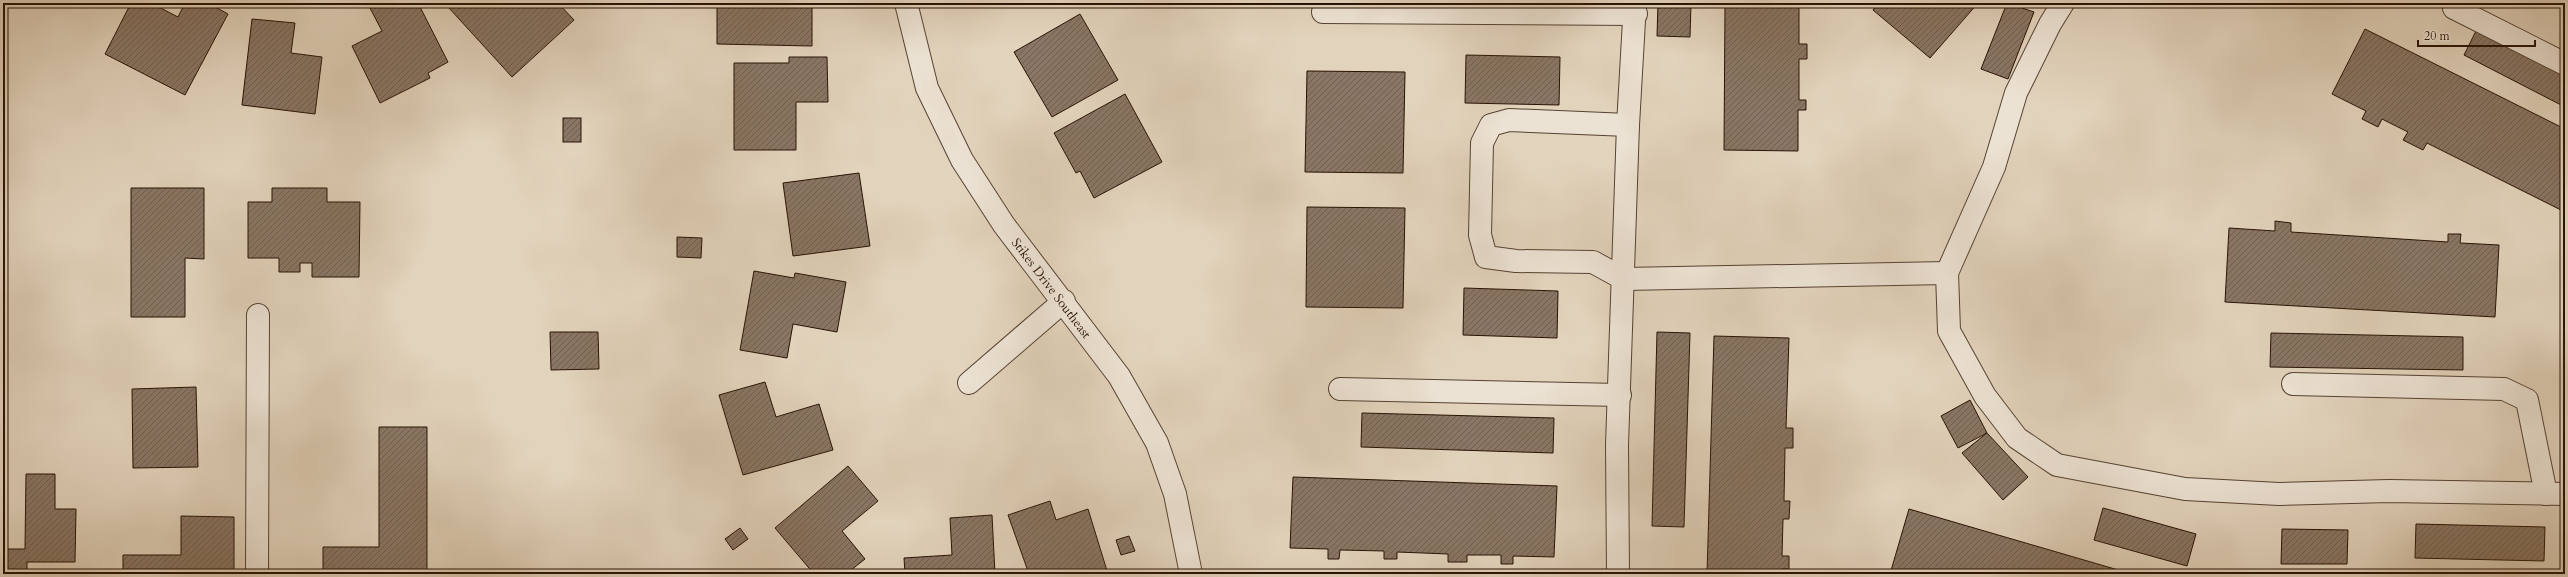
<svg xmlns="http://www.w3.org/2000/svg" width="2568" height="577" font-family="Cardo,serif">
  <style>
    .building { fill: url(#building-hatch); stroke: #281204 }
    .lines { fill: none; stroke-linecap: round; stroke-linejoin: round }
    .minor-casing { stroke: #564232; stroke-width: 24 }
    .minor { stroke: #ece2d3; stroke-width: 22 }
    .labels { text-anchor: middle; stroke-width: 3; stroke-linejoin: round; paint-order: stroke }
    .street-label { font-size: 13px; fill: #281204; stroke: #ece2d3 }
  </style>
  <defs>
    <pattern id="building-hatch" width="6" height="6" patternUnits="userSpaceOnUse"><rect width="6" height="6" fill="#897664"/><path d="M-1 1l2-2M0 6l6-6M5 7l2-2" fill="none" stroke="#705f50"/></pattern>
  </defs>
  <rect width="100%" height="100%" fill="#e2d3bc"/>
  <filter id="stains"><feTurbulence type="fractalNoise" baseFrequency=".005" numOctaves="4"/><feColorMatrix values="0 0 0 0 .2 0 0 0 0 .09 0 0 0 0 .02 0 0 0 .5 -.17"/></filter>
  <radialGradient id="worn" r=".72"><stop offset=".6" stop-color="#630" stop-opacity="0"/><stop offset="1" stop-color="#630" stop-opacity=".3"/></radialGradient>
  <g class="building">
    <polygon points="131,3 151,3 178,17 185,3 208,3 228,14 185,95 105,54"/>
    <polygon points="379,3 418,3 448,62 428,73 430,78 380,103 352,46 382,31 370,8"/>
    <polygon points="455,3 558,3 574,20 512,77 449,8"/>
    <polygon points="717,3 812,3 812,46 717,44"/>
    <polygon points="1658,3 1691,3 1690,37 1657,36"/>
    <polygon points="1725,3 1799,3 1799,44 1807,44 1807,59 1799,59 1799,100 1806,100 1806,110 1798,110 1798,151 1724,150"/>
    <polygon points="1879,3 1978,3 1930,58 1873,10"/>
    <polygon points="2007,3 2034,12 2008,79 1981,69"/>
    <polygon points="1080,14 1118,80 1052,117 1014,52"/>
    <polygon points="252,19 295,23 291,53 322,57 315,114 242,105"/>
    <polygon points="2479,25 2565,69 2565,107 2464,55"/>
    <polygon points="2365,29 2565,129 2565,212 2427,143 2423,150 2403,140 2408,132 2382,119 2378,127 2362,119 2366,111 2332,94"/>
    <polygon points="1466,55 1560,57 1559,105 1465,103"/>
    <polygon points="789,57 827,57 828,102 796,102 796,150 734,150 734,63 789,63"/>
    <polygon points="1307,71 1405,72 1403,173 1305,172"/>
    <polygon points="1125,94 1162,162 1094,198 1080,171 1076,173 1054,133"/>
    <rect x="563" y="118" width="18" height="24"/>
    <polygon points="859,173 870,246 793,256 783,183"/>
    <polygon points="131,188 204,188 204,259 185,258 185,317 131,317"/>
    <polygon points="272,188 327,188 327,202 360,202 359,277 312,277 312,263 300,263 300,272 279,272 279,258 248,258 248,202 272,202"/>
    <polygon points="1307,207 1405,208 1403,308 1306,307"/>
    <polygon points="2275,221 2291,223 2291,232 2448,242 2448,234 2461,234 2460,243 2499,245 2495,317 2225,302 2229,228 2275,231"/>
    <polygon points="677,237 702,238 701,258 677,257"/>
    <polygon points="754,271 794,278 795,273 846,282 837,332 793,324 787,358 740,350"/>
    <polygon points="1464,288 1558,291 1557,338 1463,335"/>
    <polygon points="550,332 598,332 599,369 551,370"/>
    <polygon points="1657,332 1690,333 1684,527 1652,526"/>
    <polygon points="2271,333 2463,337 2463,370 2270,367"/>
    <polygon points="1714,336 1789,338 1786,428 1793,428 1793,448 1785,448 1784,501 1790,501 1789,519 1783,519 1782,556 1789,556 1789,569 1782,569 1782,574 1707,574"/>
    <polygon points="765,382 776,417 819,404 833,450 743,475 719,395"/>
    <polygon points="196,387 198,467 133,468 132,389"/>
    <polygon points="1970,400 1987,433 1958,448 1941,416"/>
    <polygon points="1362,413 1554,418 1553,453 1361,447"/>
    <polygon points="379,427 427,427 427,574 323,574 323,547 379,547"/>
    <polygon points="1987,433 2028,477 2003,500 1962,453"/>
    <polygon points="848,466 878,501 842,531 865,559 846,574 814,574 775,528"/>
    <polygon points="26,474 55,474 55,509 76,509 75,562 27,562 27,574 3,574 3,549 25,549"/>
    <polygon points="1293,477 1557,486 1554,557 1513,556 1513,564 1501,564 1501,555 1467,555 1467,562 1448,562 1448,554 1397,552 1397,559 1384,559 1384,551 1340,550 1339,559 1328,559 1328,549 1290,548"/>
    <polygon points="1050,501 1056,520 1088,509 1108,574 1029,574 1008,515"/>
    <polygon points="2103,508 2196,534 2187,566 2094,540"/>
    <polygon points="1909,509 2132,574 1890,574"/>
    <polygon points="992,515 995,574 905,574 904,558 952,555 950,518"/>
    <polygon points="181,516 234,517 234,574 123,574 123,555 181,555"/>
    <polygon points="2416,524 2545,527 2544,561 2415,558"/>
    <polygon points="740,528 748,539 733,550 725,539"/>
    <polygon points="2282,529 2348,530 2347,564 2281,564"/>
    <polygon points="1129,536 1135,551 1121,555 1116,540"/>
  </g>
  <g class="lines">
    <defs>
      <g id="minor">
        <path id="s1" d="M906,3L927,88L962,160L1004,225L1119,376L1157,443L1175,494L1191,574"/>
        <polyline points="2063,3 2050,24 2016,93 1994,167 1947,273 1949,331 1985,396 2017,438 2057,465 2185,489 2279,494 2389,491 2565,494"/>
        <polyline points="2454,8 2565,64"/>
        <polyline points="1323,12 1636,14"/>
        <polyline points="1628,125 1509,120 1491,125 1482,143 1480,235 1486,257 1516,261 1593,262 1624,279 1947,273"/>
        <polyline points="969,383 1064,301"/>
        <polyline points="2293,384 2504,389 2527,400 2546,494"/>
        <polyline points="1340,389 1620,395"/>
        <polyline points="257,574 258,315"/>
        <polyline points="1618,574 1617,445 1628,125 1635,3"/>
      </g>
    </defs>
    <use href="#minor" class="minor-casing"/>
    <use href="#minor" class="minor"/>
  </g>
  <g class="labels">
    <g class="street-label">
      <text dy="5" stroke="none"><textPath href="#s1" startOffset="324">Stikes Drive Southeast</textPath></text>
    </g>
  </g>
  <rect width="2568" height="577" fill="none" stroke="#e2d3bc" stroke-width="16"/>
  <rect x="4" y="4" width="2560" height="569" fill="none" stroke="#281204" stroke-width="2"/>
  <rect x="8" y="8" width="2552" height="561" fill="none" stroke="#281204"/>
  <path d="M2418 40v6h117v-6" fill="none" stroke="#281204" stroke-width="2"/>
  <text x="2424" y="40" font-size="12" fill="#281204" stroke="#ece2d3" stroke-width="3" paint-order="stroke">20 m</text>
  <rect width="100%" height="100%" filter="url(#stains)"/>
  <rect width="100%" height="100%" fill="url(#worn)"/>
</svg>
